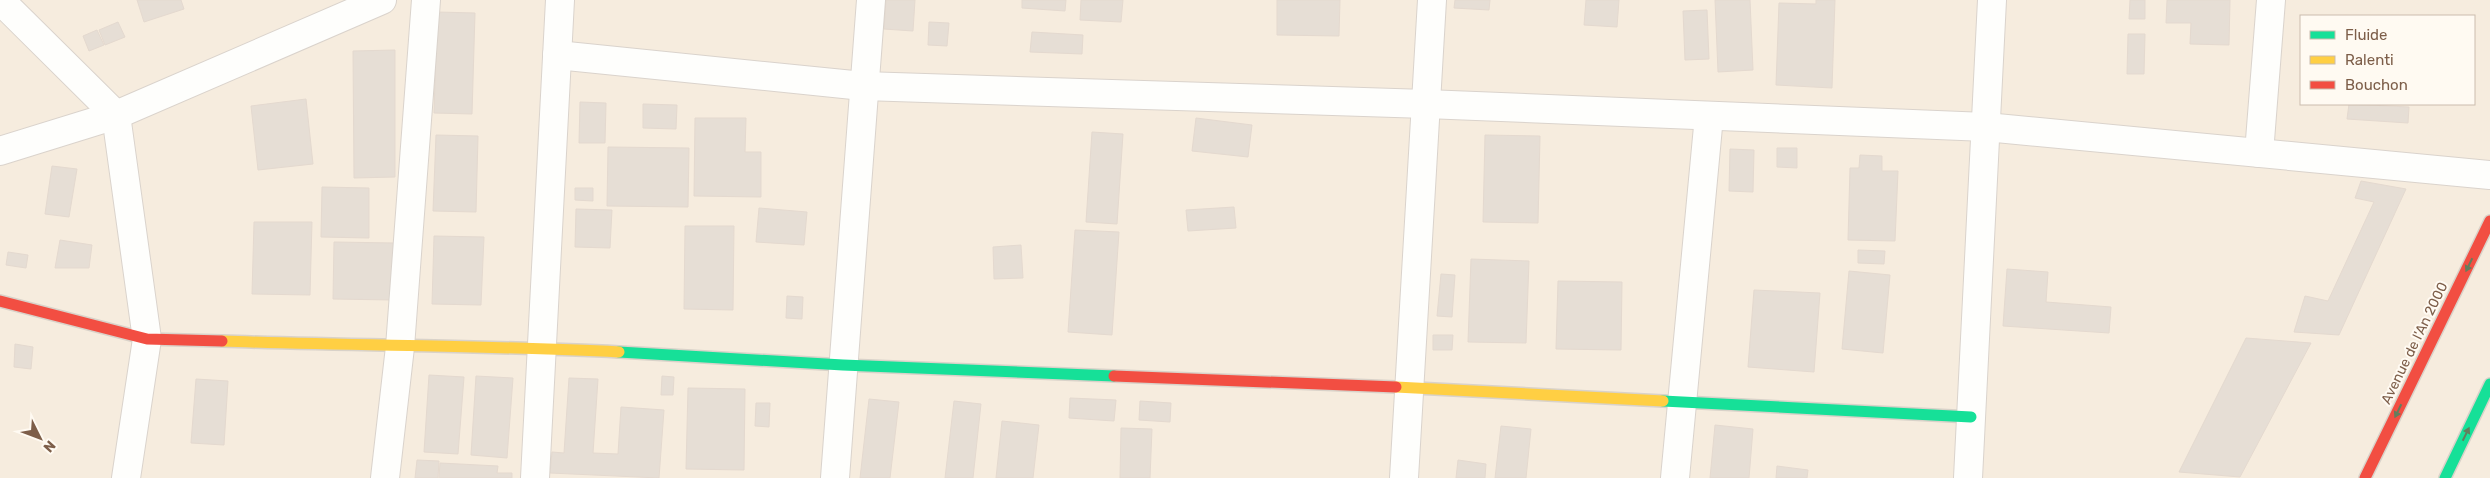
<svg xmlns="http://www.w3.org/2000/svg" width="2490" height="478" font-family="Rubik,sans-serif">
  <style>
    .residential { fill: #f6ecde; fill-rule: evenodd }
    .building { fill: #e6ded5; stroke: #e4d9cf }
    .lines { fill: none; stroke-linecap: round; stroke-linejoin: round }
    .street-casing { stroke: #dad3cc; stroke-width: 30 }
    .fast-casing { stroke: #d9d2c9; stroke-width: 14 }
    .slow-casing { stroke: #d9d2c9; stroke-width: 14 }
    .jam-casing { stroke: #d9d2c9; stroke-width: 14 }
    .street { stroke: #fefefc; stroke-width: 28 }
    .fast { stroke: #16e098; stroke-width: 11 }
    .slow { stroke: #ffcf43; stroke-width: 11 }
    .jam { stroke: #f24e42; stroke-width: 11 }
    .oneway { fill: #637e5d }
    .labels { text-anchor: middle; stroke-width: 4; stroke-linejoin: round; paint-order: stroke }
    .street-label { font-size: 14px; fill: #7d5e49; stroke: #fffaf2 }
  </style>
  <rect width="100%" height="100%" fill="#f9f6ee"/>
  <path class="residential" d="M0,0H2490V478H0ZM2301,16H2474V104H2301Z"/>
  <g class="building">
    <polygon points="137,0 181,0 184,9 144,22"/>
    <polygon points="886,0 915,0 913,31 884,29"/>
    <polygon points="1022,0 1066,0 1065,11 1022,8"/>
    <polygon points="1081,0 1123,0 1121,22 1080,20"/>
    <polygon points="1277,0 1340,0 1339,36 1277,35"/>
    <polygon points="1455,0 1490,0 1489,10 1454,8"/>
    <polygon points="1586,0 1619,0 1617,27 1584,25"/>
    <polygon points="1715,0 1750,0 1753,70 1718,72"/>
    <polygon points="1816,0 1835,0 1832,88 1776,85 1779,3 1816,4"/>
    <polygon points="2130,0 2145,0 2145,19 2129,19"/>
    <polygon points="2167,0 2230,0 2229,45 2190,44 2191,23 2166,23"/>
    <polygon points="1707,10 1709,59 1685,60 1683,11"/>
    <polygon points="437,12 475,13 472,114 434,113"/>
    <polygon points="118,22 125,37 105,45 99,30"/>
    <polygon points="929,22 949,23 947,46 928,45"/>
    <polygon points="97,30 104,45 89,51 83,36"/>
    <polygon points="1032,32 1083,35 1082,54 1030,52"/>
    <polygon points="2128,34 2145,34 2144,74 2127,74"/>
    <polygon points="395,50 395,177 354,178 353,51"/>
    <polygon points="306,99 313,164 258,170 251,106"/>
    <polygon points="580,102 606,103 605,143 579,143"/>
    <polygon points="643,104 677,105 676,129 643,128"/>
    <polygon points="2349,104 2409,107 2408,123 2347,119"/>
    <polygon points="695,118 746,118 745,152 761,152 761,197 694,196"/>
    <polygon points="1196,118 1252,125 1248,157 1192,151"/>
    <polygon points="1092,132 1123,134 1117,224 1086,222"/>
    <polygon points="436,135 478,136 476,212 433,211"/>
    <polygon points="1485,135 1540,136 1538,223 1483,222"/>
    <polygon points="608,147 689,148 688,207 607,206"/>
    <polygon points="1777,148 1797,148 1797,168 1777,167"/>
    <polygon points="1730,149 1754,150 1753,192 1729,191"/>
    <polygon points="1860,155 1882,156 1882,171 1898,171 1895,241 1848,240 1850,168 1859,168"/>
    <polygon points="52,166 77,169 69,217 45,214"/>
    <polygon points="2361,181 2406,189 2339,335 2294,332 2305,296 2328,301 2374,202 2355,198"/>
    <polygon points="322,187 369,188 369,238 321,237"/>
    <polygon points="575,188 593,188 593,201 575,200"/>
    <polygon points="1234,207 1236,228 1188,231 1186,210"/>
    <polygon points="759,208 807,212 804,245 756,242"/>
    <polygon points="576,209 612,210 610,248 575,247"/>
    <polygon points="254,222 312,222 310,295 252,294"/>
    <polygon points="685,226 734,226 733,310 684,309"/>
    <polygon points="1075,230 1119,232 1112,335 1068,332"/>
    <polygon points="434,236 484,237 481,305 432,304"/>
    <polygon points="60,240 92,245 89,268 55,268"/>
    <polygon points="334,242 394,243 393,300 333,299"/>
    <polygon points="1021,245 1023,278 994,279 993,247"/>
    <polygon points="1858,250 1885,251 1884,264 1858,263"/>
    <polygon points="8,252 28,255 26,268 6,265"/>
    <polygon points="1471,259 1529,261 1526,343 1468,342"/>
    <polygon points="2007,269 2048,272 2046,302 2111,307 2109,333 2003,326"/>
    <polygon points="1849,271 1890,275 1883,353 1842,349"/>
    <polygon points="1441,274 1455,275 1452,317 1437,316"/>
    <polygon points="1558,281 1622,282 1621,350 1556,349"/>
    <polygon points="1754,290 1820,293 1814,372 1748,367"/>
    <polygon points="787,296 803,297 802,319 786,318"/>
    <polygon points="1433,335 1453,335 1452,350 1433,350"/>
    <polygon points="2246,338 2311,343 2240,477 2179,472"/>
    <polygon points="15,344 33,347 31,369 14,367"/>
    <polygon points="429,375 464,377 458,454 424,452"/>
    <polygon points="476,376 513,378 507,458 471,455"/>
    <polygon points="662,376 674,377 673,395 661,395"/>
    <polygon points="569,378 598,379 593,453 618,454 621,407 664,410 659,478 550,473 552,452 564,453"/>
    <polygon points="196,379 228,381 224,445 191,443"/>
    <polygon points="688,388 745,389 744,470 686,469"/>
    <polygon points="1070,398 1116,400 1114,421 1069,418"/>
    <polygon points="869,399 899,402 890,478 860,478"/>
    <polygon points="954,401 981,404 973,478 945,478"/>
    <polygon points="1140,401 1171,403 1170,422 1139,420"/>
    <polygon points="756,403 770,403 769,427 755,426"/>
    <polygon points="1002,421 1039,425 1033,478 996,478"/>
    <polygon points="1715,425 1753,429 1749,478 1710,478"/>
    <polygon points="1501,426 1531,429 1526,478 1495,478"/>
    <polygon points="1121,428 1152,429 1150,478 1120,478"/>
    <polygon points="417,460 439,461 438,478 415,478"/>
    <polygon points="1458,460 1486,464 1485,478 1456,478"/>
    <polygon points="440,463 498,466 497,473 512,473 512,478 439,478"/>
    <polygon points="1777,466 1808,470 1807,478 1776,478"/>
  </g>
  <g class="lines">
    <defs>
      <g id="street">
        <polyline points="0,0 116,115 147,339 126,478"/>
        <polyline points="557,55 863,86 1426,104 1986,127 2490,175"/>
        <polyline points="0,151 116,115 382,0"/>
        <polyline points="2259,153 2271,0"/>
        <polyline points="385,478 400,347 426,0"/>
        <polyline points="535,478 560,0"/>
        <polyline points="835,478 871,0"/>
        <polyline points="1404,478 1432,0"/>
        <polyline points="1675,478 1709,116"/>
        <polyline points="1968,478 1992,0"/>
      </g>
      <g id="fast">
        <polyline points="619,352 843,365 1114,376"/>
        <polyline points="1663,401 1971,417"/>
        <polyline points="2445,478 2490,384"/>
      </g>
      <g id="slow">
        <path d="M222,341C354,346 487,345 619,352"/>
        <polyline points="1396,387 1663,401"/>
      </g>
      <g id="jam">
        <polyline points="0,301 147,339 222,341"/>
        <polyline points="1114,376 1396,387"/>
        <polyline points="2365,478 2490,221"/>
      </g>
    </defs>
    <use href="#street" class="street-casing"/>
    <use href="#fast" class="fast-casing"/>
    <use href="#slow" class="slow-casing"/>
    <use href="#jam" class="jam-casing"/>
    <use href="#street" class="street"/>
    <use href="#fast" class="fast"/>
    <use href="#slow" class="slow"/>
    <use href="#jam" class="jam"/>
  </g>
  <defs><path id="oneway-solid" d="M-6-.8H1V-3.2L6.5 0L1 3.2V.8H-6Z" transform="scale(1.25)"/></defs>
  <g class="oneway">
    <use href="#oneway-solid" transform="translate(2469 265) rotate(116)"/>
    <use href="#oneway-solid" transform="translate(2398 411) rotate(116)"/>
    <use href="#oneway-solid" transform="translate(2466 434) rotate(-64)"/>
  </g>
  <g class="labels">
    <g class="street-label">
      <text transform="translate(2414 343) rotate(-64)" y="5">Avenue de l'An 2000</text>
    </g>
  </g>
  <rect x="2300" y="15" width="175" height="90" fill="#fffaf2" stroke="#cbbcae"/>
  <rect x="2310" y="31" width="25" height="8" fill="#16e098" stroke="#cbbcae"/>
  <text x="2345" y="40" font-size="15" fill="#7d5e49">Fluide</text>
  <rect x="2310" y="56" width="25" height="8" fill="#ffcf43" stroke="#cbbcae"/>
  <text x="2345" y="65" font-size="15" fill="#7d5e49">Ralenti</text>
  <rect x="2310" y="81" width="25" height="8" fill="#f24e42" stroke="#cbbcae"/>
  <text x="2345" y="90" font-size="15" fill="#7d5e49">Bouchon</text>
  <g transform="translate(40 438) rotate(132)" stroke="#fffaf2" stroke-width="4" paint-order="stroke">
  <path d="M0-4L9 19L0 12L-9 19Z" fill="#7d5e49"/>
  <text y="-8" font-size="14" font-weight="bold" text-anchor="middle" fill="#7d5e49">N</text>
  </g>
</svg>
